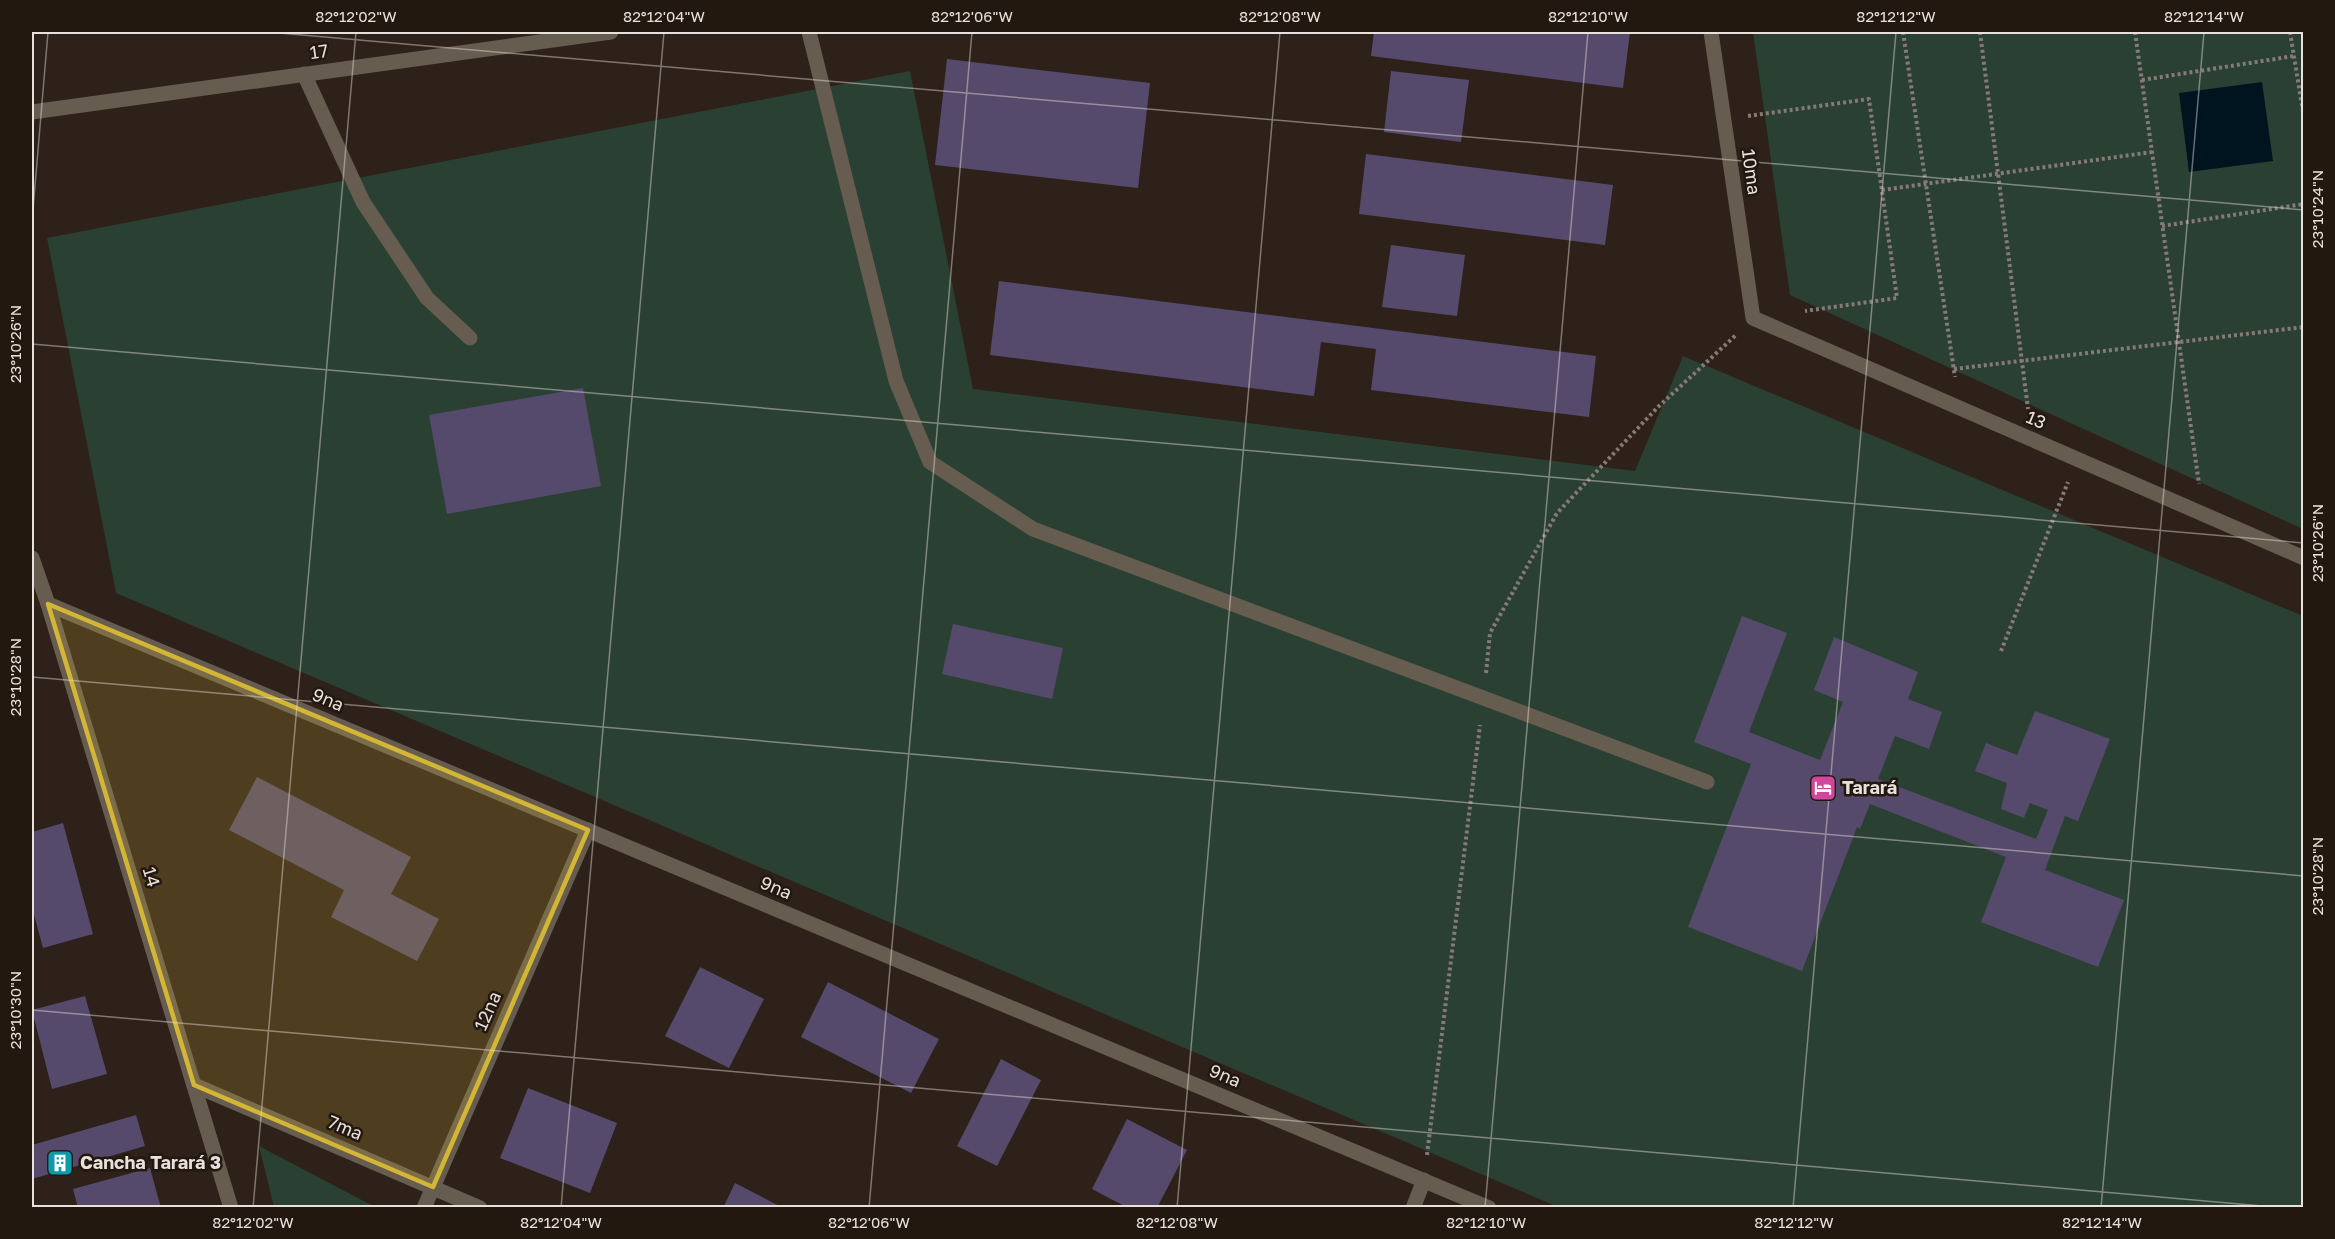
<svg xmlns="http://www.w3.org/2000/svg" width="2335" height="1239" font-family="'Golos Text',sans-serif">
  <style>
    .green { fill: #2a4032 }
    .water { fill: #001420 }
    .building { fill: #554a6b }
    .lines { fill: none; stroke-linecap: round; stroke-linejoin: round }
    .path { stroke: #857a74; stroke-width: 4; stroke-dasharray: 3 3; stroke-linecap: butt }
    .lane { stroke: #665c4f; stroke-width: 15 }
    .street { stroke: #665c4f; stroke-width: 15 }
    .marked { fill: #d3b635; fill-opacity: 0.2; stroke: #d3b635; stroke-width: 4.5; stroke-linejoin: round }
    .ticks { fill: none; stroke: #e8e0db; stroke-width: 1.5; stroke-opacity: 0.45 }
    .labels { text-anchor: middle; stroke-width: 5; stroke-linejoin: round; paint-order: stroke }
    .street-label { font-size: 18px; fill: #e8e0db; stroke: #231810 }
    .poi-label { font-size: 18px; font-weight: bold; fill: #e8e0db; stroke: #231810; text-anchor: start }
    .neatline { fill: none; stroke: #e8e0db; stroke-width: 2 }
    .ticks-label { font-size: 15px; text-anchor: middle; fill: #e8e0db }
  </style>
  <rect width="100%" height="100%" fill="#2d211a"/>
  <g class="green">
    <polygon points="1753,32 2303,32 2303,529 1790,295"/>
    <polygon points="910,71 973,389 1635,471 1683,356 2303,616 2303,1207 1558,1207 116,593 47,238"/>
    <polygon points="259,1146 375,1207 274,1207"/>
  </g>
  <polygon class="water" points="2262,82 2273,161 2189,172 2179,93"/>
  <g class="building">
    <polygon points="1374,32 1630,32 1623,88 1371,56"/>
    <polygon points="947,59 1150,83 1138,188 935,165"/>
    <polygon points="1391,71 1469,80 1461,142 1384,132"/>
    <polygon points="1366,154 1613,185 1605,245 1359,214"/>
    <polygon points="1391,245 1465,255 1457,316 1382,307"/>
    <polygon points="999,281 1596,356 1589,417 1371,390 1376,349 1321,342 1314,396 990,355"/>
    <polygon points="583,388 601,486 447,514 429,415"/>
    <polygon points="1742,616 1787,633 1749,732 1820,760 1843,702 1814,690 1834,637 1918,672 1908,699 1942,712 1929,749 1895,736 1878,779 2036,839 2048,810 2030,803 2024,818 2001,809 2007,783 1975,771 1986,743 2017,755 2035,711 2110,739 2078,821 2065,816 2045,870 2124,900 2098,967 1981,922 2006,857 1870,804 1860,829 1857,827 1802,971 1688,927 1751,764 1694,742"/>
    <polygon points="953,624 1063,648 1052,699 942,674"/>
    <polygon points="257,777 411,857 391,894 439,919 417,961 331,917 344,890 229,830"/>
    <polygon points="63,823 93,934 43,948 32,907 32,832"/>
    <polygon points="700,967 764,999 729,1068 665,1036"/>
    <polygon points="828,982 939,1039 911,1093 801,1037"/>
    <polygon points="85,996 107,1074 52,1089 32,1010"/>
    <polygon points="1001,1059 1041,1080 997,1166 957,1146"/>
    <polygon points="528,1088 617,1123 590,1193 500,1158"/>
    <polygon points="136,1115 145,1146 32,1179 32,1145"/>
    <polygon points="1127,1119 1187,1150 1157,1208 1128,1208 1092,1189"/>
    <polygon points="150,1168 161,1208 78,1208 73,1189"/>
    <polygon points="735,1183 783,1208 723,1208"/>
  </g>
  <g class="lines">
    <g class="path">
      <polyline points="1903,32 1955,377"/>
      <polyline points="1980,32 2028,409"/>
      <polyline points="2135,32 2199,484"/>
      <polyline points="2290,32 2304,118"/>
      <polyline points="2142,80 2294,56"/>
      <polyline points="1748,116 1869,99 1897,298 1805,311"/>
      <polyline points="1882,190 2152,152"/>
      <polyline points="2162,226 2304,204"/>
      <polyline points="1954,369 2304,327"/>
      <polyline points="2001,651 2068,482"/>
      <polyline points="1486,673 1490,633 1557,513 1658,407 1736,335"/>
      <polyline points="1427,1155 1480,725"/>
    </g>
    <g class="lane">
      <polyline points="809,32 896,381 930,462 1033,529 1707,782"/>
      <polyline points="304,74 363,202 427,298 470,338"/>
    </g>
    <g class="street">
      <polyline points="1711,32 1753,318 2304,558"/>
      <polyline points="32,112 611,32"/>
      <polyline points="32,558 48,604 231,1208"/>
      <polyline points="48,604 1489,1208"/>
      <polyline points="194,1085 480,1208"/>
      <polyline points="424,1208 588,830"/>
      <polyline points="1413,1208 1424,1180"/>
    </g>
  </g>
  <path class="marked" d="M48,604L588,830L433,1187L194,1085Z"/>
  <path class="ticks" d="M268,32L2304,210M32,221L48,32M32,344L2304,543M32,677L2304,876M32,1010L2285,1208M253,1208L356,32M561,1208L664,32M869,1208L972,32M1177,1208L1280,32M1485,1208L1588,32M1793,1208L1896,32M2101,1208L2204,32"/>
  <defs>
    <symbol id="hotel-square" viewBox="-11 -11 22 22"><rect x="-9" y="-9" width="18" height="18" rx="4" fill="#d1479c" stroke="#231810"/><path d="M-6-4.5h1.5V1H6V5H4.5V3h-9V5H-6ZM-4 0a1.8 1.8 0 1 1 3.6 0ZM.5 0V-2.5h3Q6-2.5 6 0Z" fill="#fff"/></symbol>
    <symbol id="building-square" viewBox="-11 -11 22 22"><rect x="-9" y="-9" width="18" height="18" rx="4" fill="#0f9aa8" stroke="#231810"/><path d="M-4-6H4V6H1V3H-1V6H-4ZM-2.5-4.3h1.7v1.8h-1.7ZM.8-4.3h1.7v1.8H.8ZM-2.5-1h1.7V.8h-1.7ZM.8-1h1.7V.8H.8Z" fill="#fff"/></symbol>
  </defs>
  <g fill-rule="evenodd">
    <use href="#hotel-square" x="1808" y="773" width="30" height="30"/>
    <use href="#building-square" x="45" y="1148" width="30" height="30"/>
  </g>
  <g class="labels">
    <g class="street-label">
      <text transform="translate(319 52) rotate(-8)" y="6">17</text>
      <text transform="translate(1751 172) rotate(82)" y="6">10ma</text>
      <text transform="translate(2036 420) rotate(23)" y="6">13</text>
      <text transform="translate(328 700) rotate(23)" y="6">9na</text>
      <text transform="translate(151 877) rotate(73)" y="6">14</text>
      <text transform="translate(776 888) rotate(23)" y="6">9na</text>
      <text transform="translate(488 1011) rotate(-66)" y="6">12na</text>
      <text transform="translate(1225 1076) rotate(23)" y="6">9na</text>
      <text transform="translate(345 1128) rotate(23)" y="6">7ma</text>
    </g>
    <g class="poi-label">
      <text x="1842" y="794">Tarará</text>
      <text x="80" y="1169">Cancha Tarará 3</text>
    </g>
  </g>
  <rect width="2335" height="1239" fill="none" stroke="#231810" stroke-width="66"/>
  <rect x="33" y="33" width="2269" height="1173" class="neatline"/>
  <g class="ticks-label">
    <text x="356" y="22">82°12'02"W</text>
    <text x="664" y="22">82°12'04"W</text>
    <text x="972" y="22">82°12'06"W</text>
    <text x="1280" y="22">82°12'08"W</text>
    <text x="1588" y="22">82°12'10"W</text>
    <text x="1896" y="22">82°12'12"W</text>
    <text x="2204" y="22">82°12'14"W</text>
    <text transform="translate(2318 209) rotate(-90)" y="5">23°10'24"N</text>
    <text transform="translate(16 344) rotate(-90)" y="5">23°10'26"N</text>
    <text transform="translate(2318 543) rotate(-90)" y="5">23°10'26"N</text>
    <text transform="translate(16 677) rotate(-90)" y="5">23°10'28"N</text>
    <text transform="translate(2318 876) rotate(-90)" y="5">23°10'28"N</text>
    <text transform="translate(16 1010) rotate(-90)" y="5">23°10'30"N</text>
    <text x="253" y="1228">82°12'02"W</text>
    <text x="561" y="1228">82°12'04"W</text>
    <text x="869" y="1228">82°12'06"W</text>
    <text x="1177" y="1228">82°12'08"W</text>
    <text x="1486" y="1228">82°12'10"W</text>
    <text x="1794" y="1228">82°12'12"W</text>
    <text x="2102" y="1228">82°12'14"W</text>
  </g>
</svg>
